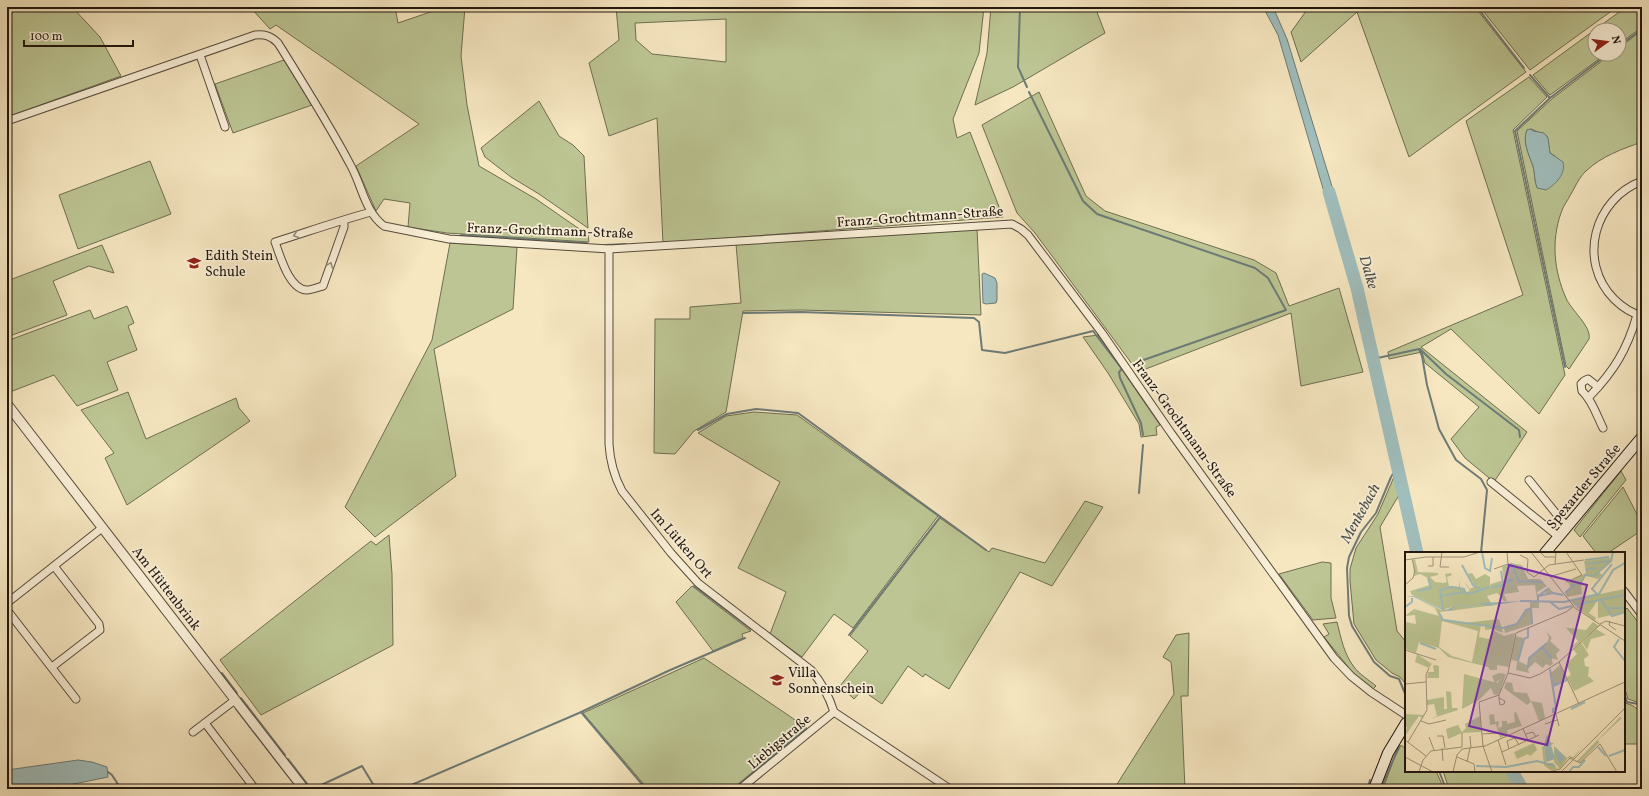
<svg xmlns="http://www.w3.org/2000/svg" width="1649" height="796" font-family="Vollkorn,serif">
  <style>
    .green { fill: #bcc593; stroke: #6e6e51; fill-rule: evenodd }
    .water { fill: #a0bebc; stroke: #6d7b77 }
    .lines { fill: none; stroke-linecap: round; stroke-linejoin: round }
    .stream { stroke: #6d7b77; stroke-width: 2 }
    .river { stroke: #a0bebc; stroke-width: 13 }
    .minor-casing { stroke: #564b3c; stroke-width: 9 }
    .tertiary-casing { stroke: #564b3c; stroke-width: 11 }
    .secondary-casing { stroke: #21170f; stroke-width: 12 }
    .minor { stroke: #f9efd7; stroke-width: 7 }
    .tertiary { stroke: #f9efd7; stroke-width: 9 }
    .secondary { stroke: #f9efd7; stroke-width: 10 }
    .oneway { stroke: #988e7d }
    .labels { text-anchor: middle; stroke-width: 3.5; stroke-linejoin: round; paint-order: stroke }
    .street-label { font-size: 14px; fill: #21170f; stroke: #f9efd7 }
    .poi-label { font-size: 14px; fill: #21170f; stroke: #f9efd7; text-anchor: start }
    .water-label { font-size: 15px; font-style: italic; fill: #4d514c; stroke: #f9efd7 }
    .inset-river { fill: none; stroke: #a0bebc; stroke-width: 2 }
    .inset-road { fill: none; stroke: #a1947a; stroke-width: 1 }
    .view { fill: #7b2cbf; fill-opacity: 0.15; stroke: #7b2cbf; stroke-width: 2 }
    .inset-edge { fill: none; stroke: #21170f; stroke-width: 2 }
  </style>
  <rect width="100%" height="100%" fill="#f6e7c1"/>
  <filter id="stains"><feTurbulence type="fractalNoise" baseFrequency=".005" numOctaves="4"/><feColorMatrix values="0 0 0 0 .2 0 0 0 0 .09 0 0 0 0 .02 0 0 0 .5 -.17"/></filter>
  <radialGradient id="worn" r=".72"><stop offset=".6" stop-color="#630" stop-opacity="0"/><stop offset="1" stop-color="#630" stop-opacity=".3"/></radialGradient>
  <g class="green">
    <polygon points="7,7 72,7 100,37 121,76 7,117"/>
    <polygon points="250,7 395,7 398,23 445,7 465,7 461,56 467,105 479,166 536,199 588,235 589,242 447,233 408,227 410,203 384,199 376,211 356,166 419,124 276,25 270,29"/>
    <path d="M616,7H984L979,53L953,119L957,138L970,132L1003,217L663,243L657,118L609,136L589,63L619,40ZM726,19V62L652,54L636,40L635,23Z"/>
    <polygon points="991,7 1095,7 1105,33 1013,87 975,105 987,53"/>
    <polygon points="1309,7 1475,7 1526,72 1409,157 1357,12 1301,62 1291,32"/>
    <polygon points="1480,7 1617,7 1530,70"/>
    <polygon points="1626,7 1642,7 1642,27 1619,44 1619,30 1595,30 1595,54 1606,54 1550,95 1533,75"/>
    <path d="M1642,30V142C1622,149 1602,156 1586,171C1580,176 1575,187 1571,194C1568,200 1563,206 1561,213C1551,241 1554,271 1566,298C1571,310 1592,327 1589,339L1569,369L1566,366L1517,131L1553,98L1611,54H1619V48ZM1531,129L1547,136L1550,153L1555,156L1537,187C1534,180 1535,172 1533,166C1529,155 1522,141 1527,130Z"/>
    <polygon points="284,60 312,105 233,133 215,84"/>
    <polygon points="1529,77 1547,97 1513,130 1565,375 1539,414 1451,329 1421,347 1527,432 1494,482 1465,458 1451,439 1479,407 1425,363 1422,352 1389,359 1388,352 1523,295 1466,121"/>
    <polygon points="1039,92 1086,196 1105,211 1254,260 1276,273 1289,306 1339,288 1363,372 1301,386 1291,313 1138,372 1035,233 1017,213 982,125"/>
    <polygon points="539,101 559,136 573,145 584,156 588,228 539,194 511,177 485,157 481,148"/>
    <polygon points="150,161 171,214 78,249 59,195"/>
    <polygon points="977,229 981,315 801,310 743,311 726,412 694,431 675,454 654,453 655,319 690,319 690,307 741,303 736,244"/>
    <polygon points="450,243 517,247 513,309 434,349 456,476 375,537 345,507 432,340"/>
    <polygon points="102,245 114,273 89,266 53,281 67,315 7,337 7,281"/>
    <polygon points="127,306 134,323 128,326 137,350 107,362 118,390 77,406 54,375 10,392 7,388 7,341 90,310 94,319"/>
    <polygon points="1098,335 1160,425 1156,427 1157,435 1141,437 1139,424 1108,373 1083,337"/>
    <polygon points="128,392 146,439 236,398 239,408 250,421 127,505 105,458 114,453 81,410"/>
    <polygon points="754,412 797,415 938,516 853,628 834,614 802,657 770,634 786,592 738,568 780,482 698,433 726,416"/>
    <polygon points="1621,471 1626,480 1580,537 1574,530"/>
    <polygon points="1396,472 1402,490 1380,527 1397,631 1406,642 1406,689 1405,683 1400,677 1392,673 1376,660 1354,624 1350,581 1350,569 1356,548 1378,514"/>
    <polygon points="1623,487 1642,524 1642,530 1608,553 1596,553 1583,536"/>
    <polygon points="1085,501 1103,507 1052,586 1020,572 949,689 925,674 923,677 908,666 882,704 862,690 854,699 840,686 868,651 850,636 940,518 989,552 992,548 1045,563"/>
    <polygon points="389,535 392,574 393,645 261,715 220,660 371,541 376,545"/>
    <polygon points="1322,562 1331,563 1331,598 1336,618 1313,620 1279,574"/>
    <polygon points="692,586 751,631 742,634 743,638 713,651 676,602"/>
    <polygon points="1627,608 1642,627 1642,706 1640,703 1628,699 1624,686 1624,611"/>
    <path d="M1337,622C1341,638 1344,654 1354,667C1359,674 1369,680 1376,686L1373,689L1353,673L1324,637L1329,634L1323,624Z"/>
    <polygon points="1189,633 1188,696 1181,696 1185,789 1114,789 1174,694 1171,662 1163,657 1176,635"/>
    <polygon points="704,658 807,728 732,789 648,789 583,713"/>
    <path d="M1624,700L1625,703C1647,708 1642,725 1642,744H1624Z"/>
    <polygon points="1401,745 1406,749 1406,771 1436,771 1444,789 1383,789 1393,761"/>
    <polygon points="1443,771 1507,771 1517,789 1449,789"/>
  </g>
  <g class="water">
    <polygon points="1263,7 1273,7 1287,39 1338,206 1329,209 1278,35"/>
    <path d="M1531,129L1533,131L1544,133L1548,138L1550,153L1563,162C1566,174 1556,184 1546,190L1537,188C1534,180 1535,172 1533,166C1529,155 1522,141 1527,130Z"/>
    <polygon points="984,273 995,278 997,283 997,300 996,303 986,304 983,303 982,274"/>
    <polygon points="78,760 92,762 107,767 108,777 69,785 70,789 7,789 7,770"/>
  </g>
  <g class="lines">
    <g class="stream">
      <polyline points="1020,7 1018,67 1027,87"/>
      <polyline points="1477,7 1524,68"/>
      <polyline points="1619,46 1642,29"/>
      <polyline points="1530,75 1550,98"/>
      <polyline points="1029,92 1083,201 1097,214 1255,268 1268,278 1286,310 1135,363"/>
      <polyline points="461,235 587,243"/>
      <polyline points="605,245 626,244"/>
      <polyline points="743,313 801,312 974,318 979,322 982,350 1005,353 1093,331 1122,369"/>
      <polyline points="1420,349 1446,374 1519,430 1520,437"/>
      <polyline points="1373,359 1419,349 1422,356 1427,385 1439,429 1456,460 1481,479 1487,490 1481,553"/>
      <polyline points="1565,367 1515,131 1550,98 1608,54"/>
      <polyline points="1122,369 1119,372 1120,378 1141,423 1143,435"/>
      <polyline points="698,430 727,414 756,409 798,413 986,550"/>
      <polyline points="1398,466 1391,477 1376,513 1361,532 1349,557 1347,568 1349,616 1352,626 1374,662 1390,676 1399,679 1406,696"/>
      <polyline points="1139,493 1143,445"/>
      <polyline points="694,586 751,629"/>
      <polyline points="849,635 940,517"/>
      <polyline points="222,673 237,693"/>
      <polyline points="1624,693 1627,702 1638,704 1642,710"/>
      <polyline points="241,698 285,755"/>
      <polyline points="236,709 295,785"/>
      <polyline points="581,712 646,789"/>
      <polyline points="288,759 311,789"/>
      <polyline points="1439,771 1446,789"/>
      <polyline points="108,772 112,775 121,789"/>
      <polyline points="317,787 362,766 376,789"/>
      <polyline points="402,789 579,713 668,671 745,638"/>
      <polyline points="733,789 806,729"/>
      <polyline points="1367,789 1370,780"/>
      <polyline points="1381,789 1399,746"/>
    </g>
    <g class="river">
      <polyline points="1329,192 1357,288 1417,553"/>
      <polyline points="1512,771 1522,789"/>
    </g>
    <defs>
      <g id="minor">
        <polyline points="200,55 225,127"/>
        <path d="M7,121L255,35C265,34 271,36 278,43C303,83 329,124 351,166C362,186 365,212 384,226L449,239L609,249L1012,224L1021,229L1028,235L1102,333L1171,433L1334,658L1351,676L1371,692L1406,715"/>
        <path d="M1642,181C1594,199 1577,261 1614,299C1622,307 1631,313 1642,316"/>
        <path d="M344,220V227L323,286C318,287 312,290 307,290C289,290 280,255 275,242C307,232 338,221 371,212"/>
        <path d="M609,249V444C610,462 614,476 622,491L671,553L698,583L811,670C822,683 829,696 834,712L950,789"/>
        <path d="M1598,387L1588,379L1584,381L1581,384L1582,391C1592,400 1597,416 1603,428"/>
        <path d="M1589,397C1614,371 1627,350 1637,315"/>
        <polyline points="1529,480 1567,527"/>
        <polyline points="1491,482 1559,537"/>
        <polyline points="1624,591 1642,615"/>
        <polyline points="7,603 102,528"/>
        <polyline points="7,610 76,699"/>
        <polyline points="52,667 100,630 99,624 54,566"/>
        <polyline points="205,723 255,789"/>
        <polyline points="193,732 235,700"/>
        <polyline points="740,789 834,712"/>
      </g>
      <polyline id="tertiary" points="7,404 304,789"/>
      <g id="secondary">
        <polyline points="1545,553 1642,437"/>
        <polyline points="1374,789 1388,753 1406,723"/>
      </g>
    </defs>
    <use href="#minor" class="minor-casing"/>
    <use href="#tertiary" class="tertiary-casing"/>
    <use href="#secondary" class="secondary-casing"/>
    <use href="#minor" class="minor"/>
    <use href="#tertiary" class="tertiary"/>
    <use href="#secondary" class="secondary"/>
  </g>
  <defs><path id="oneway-chevron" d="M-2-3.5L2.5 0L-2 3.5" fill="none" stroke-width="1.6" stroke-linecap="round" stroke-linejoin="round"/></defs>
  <g class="oneway">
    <use href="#oneway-chevron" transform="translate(296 235) rotate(162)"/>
    <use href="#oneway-chevron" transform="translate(330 265) rotate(-69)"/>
  </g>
  <defs>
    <symbol id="school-bare" viewBox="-9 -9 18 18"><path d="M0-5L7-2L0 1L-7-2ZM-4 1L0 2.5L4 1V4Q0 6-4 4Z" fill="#8f2418" stroke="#f9efd7" stroke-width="2.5" paint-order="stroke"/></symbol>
  </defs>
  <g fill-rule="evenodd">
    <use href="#school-bare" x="184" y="253" width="20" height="20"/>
    <use href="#school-bare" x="767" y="670" width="20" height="20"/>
  </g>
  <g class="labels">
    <g class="street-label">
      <text transform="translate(920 216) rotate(-4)" y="5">Franz-Grochtmann-Straße</text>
      <text transform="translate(550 230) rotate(2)" y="5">Franz-Grochtmann-Straße</text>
      <text transform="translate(1185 428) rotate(54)" y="5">Franz-Grochtmann-Straße</text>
      <text transform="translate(1583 486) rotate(-50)" y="5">Spexarder Straße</text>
      <text transform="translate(682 543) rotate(49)" y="5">Im Lütken Ort</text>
      <text transform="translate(167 588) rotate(52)" y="5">Am Hüttenbrink</text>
      <text transform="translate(779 741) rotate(-40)" y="5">Liebigstraße</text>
    </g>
    <g class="poi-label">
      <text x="205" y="260">Edith Stein<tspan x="205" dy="16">Schule</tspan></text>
      <text x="788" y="677">Villa<tspan x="788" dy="16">Sonnenschein</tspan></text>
    </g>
    <g class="water-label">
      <text transform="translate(1369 272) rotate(74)" y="5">Dalke</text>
      <text transform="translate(1360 513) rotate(-61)" y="5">Menkebach</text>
    </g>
  </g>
  <g transform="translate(1405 552)">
    <rect width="220" height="220" fill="#f6e7c1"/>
    <path d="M205,6L206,9L190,23L194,20L197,23L193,27L179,23L176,31L177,42L162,45L160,41L166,36L163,30L181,21L179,9ZM10,7L13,20L33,21V23L25,25L30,30L39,31L42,30L40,22L46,21L47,23L42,25L44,34L54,35V28L55,35L61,40L65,39L59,29L65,37L70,34L63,22L67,21L71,27L80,22L85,25V35L86,32L99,28L97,15L106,11L117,13L123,27H135L142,34L132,40L133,44L144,36L148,40L142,43L140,40L132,47L130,33L112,34L114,40L99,42L102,49H99L92,41L82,44L87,53L75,51L66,55L55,52L41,58L7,43L5,39L25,33L23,26L15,22L9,24L8,8ZM220,37V63L219,60L193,66V48L184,61L191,66L190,69L171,55L174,52L169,53L165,48ZM7,44L36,58L55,53L66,56L75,52L90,53L35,60L38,67L59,71L94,67L98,81L88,77L80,78V73H76L74,85L84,87L88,78L99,84L110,81L104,115L92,113V118H85L83,115L43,105L34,96L14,90L11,101L0,97V70L11,72L10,63L0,64L9,57L34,64L30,56ZM37,69L73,79L67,110L47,104L34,95ZM125,50H134V56H126L128,72L100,81L99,75L112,71L120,58L125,56ZM188,70L194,74L168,96L166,95L173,89L161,76L155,75L181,78ZM191,77L201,83L186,87L182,98L177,90ZM141,79L147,86L145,89L155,98L151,102L153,108L146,106L148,112L145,114L141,112L138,116L130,110L123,117L124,121L111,118L112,109L106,108L110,84L119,86L113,109L122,113L124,106L142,91L144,86ZM176,90L184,103L179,107L180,114L184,115L183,124L189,129L169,139L162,125L166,123L161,112L172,102L168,97ZM12,102L27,112L24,116L10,110ZM30,113L34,114V126H22L23,120H29L28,114ZM155,113L162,128L148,134L146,121ZM94,121L101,122L94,142L89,143L86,136L74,148L57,157L59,122L92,131L97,126L90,131L87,124ZM101,130L107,131L109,140L122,141L126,150L122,153L99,136ZM41,139L46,140L47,156H52L53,158L25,167L32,164L29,152L22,153V148L39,145V157H42ZM126,149L137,151L140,166L134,169ZM111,160L117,174L102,178L103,182L95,186L91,172L85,173L84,163L89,162L90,170L94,169L93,176L97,175V169H102V172L110,170L109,161ZM0,162L19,163L17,166L14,164L0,184L2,175H0ZM75,164L76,180L57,181L43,187L41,177L53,173L57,180L61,176L60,172ZM215,165L217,166L193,188L194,191L175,210H171ZM129,191L132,198L125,204L123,202L112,207L109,200ZM139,194L141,211H148L152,217L145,218L139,213L137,195ZM149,194L162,206L164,204L168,205L179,194L168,207L163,206L155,217L149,210Z" fill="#bcc593" fill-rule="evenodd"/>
    <path d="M0,44H9L41,58L55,52L66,55L75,51L117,49L83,54L75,52L66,56L55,53L46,57L52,58L40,59L9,45ZM142,182L146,191H149L146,193L150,207L141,210L139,194ZM151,196L160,205L155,212L150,202Z" fill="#a0bebc"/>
    <path class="inset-river" d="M77,0L80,16L85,19L87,6M180,8L204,5M106,11L114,29L138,30M181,12L205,9M57,13L68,33L75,37M96,19L98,31M182,21V17L192,16M86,35L95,34L108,27M12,39L26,36L23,26M67,41L85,35M160,41L169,33L176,31L180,23L189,24L206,9L208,0M192,42L187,37L207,12M36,44L35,38L47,35L59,37L61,42L66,41M133,44L144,36M115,49L159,50L194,42L208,18L220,11M133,49V44L148,41L158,43M144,49L154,57L167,54M197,49L207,64L220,60M170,53L220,43M0,55L7,50V46M203,56H220M38,57L36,44L59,40M34,61L38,68L98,76M98,76L112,72L121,58L126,56L127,72M214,87L209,95L220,109M15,91L31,97M137,95L147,107M113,109L119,87L123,85V76M123,116L124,106L142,91M145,117L151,156L148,157V161M148,134L162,128M166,157L180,150M193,195L201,204M204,204L220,198M71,214L101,215L132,209L150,214M164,220L168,215H174L180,208"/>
    <path class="inset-road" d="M37,0L35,15H44M126,0L170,56L220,89M135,0L140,5H150M115,3L123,7L122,20L129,25L144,13L179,8M0,8L21,5H59L75,0M150,12L151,0M23,14H28V5M89,17L103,12L102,0M147,24L171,17M161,30L177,23L161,0M0,33L8,26L10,19L7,7M205,69L204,73L211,78M195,72L201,69L220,74M0,98L31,108M154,110L174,152M103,121L125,126L135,122L154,110L195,73M0,132L21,130M94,146L100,149L99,152L95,153L94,147V143L103,121L111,81L161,60L169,54M151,162L154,174M16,169L24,172L41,168M140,172L152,168M118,177L123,188M57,181V195M77,182L92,181M121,182L128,180L131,185M32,184H38L40,196M65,184L66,196M24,185L29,198M0,188L21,204M93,188L101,213M3,190L22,158L21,123L24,116M37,196L38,209M104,197L102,189L110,186L114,193M97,200L134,183M0,205L28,220M52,205L69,212L70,220M62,210L65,196M14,220L18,208L26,199L57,195M48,220L52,203L57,197L80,194L220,130M87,220L78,194L74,150L94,143M143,220L155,217L165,206L175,211L195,192L212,220M156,220L220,156"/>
    <path class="view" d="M104,13L182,33L142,193L64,174Z"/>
    <rect width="220" height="220" class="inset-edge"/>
  </g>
  <rect width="1649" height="796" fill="none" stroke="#f6e7c1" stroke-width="24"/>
  <rect x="8" y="8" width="1633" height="780" fill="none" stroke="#21170f" stroke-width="2"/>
  <rect x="12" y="12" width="1625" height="772" fill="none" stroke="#21170f"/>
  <g transform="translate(1607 42) rotate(76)"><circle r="19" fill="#f9efd7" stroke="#a39987"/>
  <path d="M0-3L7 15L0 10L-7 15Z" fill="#8f2418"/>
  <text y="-6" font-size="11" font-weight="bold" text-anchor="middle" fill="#21170f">N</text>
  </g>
  <path d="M24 40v6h109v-6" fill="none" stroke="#21170f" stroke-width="2"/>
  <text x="30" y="40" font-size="12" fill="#21170f" stroke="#f9efd7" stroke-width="3" paint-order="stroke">100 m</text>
  <rect width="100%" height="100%" filter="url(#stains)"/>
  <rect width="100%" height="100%" fill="url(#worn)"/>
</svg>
